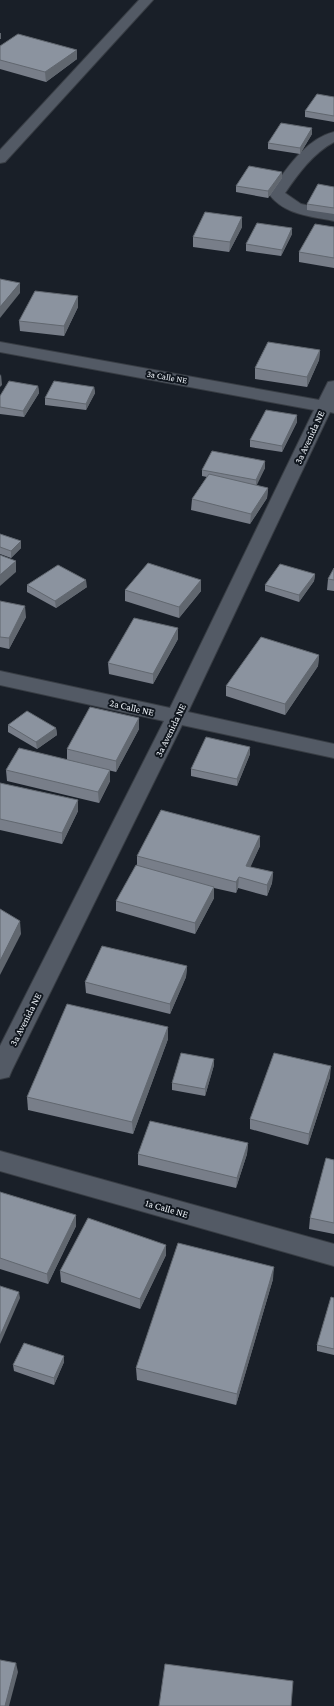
<svg xmlns="http://www.w3.org/2000/svg" width="334" height="1706" font-family="'Crimson Pro',serif">
  <style>
    .lines { fill: none; stroke-linecap: round; stroke-linejoin: round }
    .minor-casing { stroke: #383d44; stroke-width: 2 }
    .minor { fill: #535a65; fill-rule: evenodd }
    .wall { fill: #787e89 }
    .shaded-wall { fill: #61676f }
    .building { fill: #8b939f; stroke: #61676f }
    .labels { text-anchor: middle; stroke-width: 4; stroke-linejoin: round; paint-order: stroke }
    .far-street-label { font-size: 9px; fill: #eff4fa; stroke: #10161e }
    .street-label { font-size: 10px; fill: #eff4fa; stroke: #10161e }
  </style>
  <rect width="100%" height="100%" fill="#191f28"/>
  <g class="lines">
    <defs>
      <g id="minor">
        <polygon points="139,0 153,0 5,162 0,163 0,150"/>
        <path d="M334,132V142C313,153 298,174 285,193L301,204L334,211V221C311,216 284,215 269,194C285,171 305,139 334,132Z"/>
        <polygon points="0,342 319,400 328,382 334,381 334,413 330,412 188,712 334,744 334,758 182,725 12,1070 9,1077 0,1079 0,1046 164,721 0,685 0,671 170,708 314,410 0,352"/>
        <polygon points="0,1151 334,1244 334,1266 0,1171"/>
      </g>
    </defs>
    <use href="#minor" class="minor-casing"/>
    <use href="#minor" class="minor"/>
  </g>
  <g class="wall">
    <polygon points="0,46 77,59 46,82 0,69"/>
    <polygon points="334,97 334,122 305,117 305,111"/>
    <polygon points="312,134 300,154 268,149 268,143"/>
    <polygon points="282,178 268,198 236,192 236,186"/>
    <polygon points="334,187 334,214 307,210 307,204"/>
    <polygon points="242,227 229,252 193,247 193,237"/>
    <polygon points="334,227 334,268 299,262 299,252"/>
    <polygon points="292,234 281,256 246,251 246,244"/>
    <polygon points="78,296 78,307 64,336 20,331 19,321"/>
    <polygon points="320,350 319,360 307,387 255,379 255,368"/>
    <polygon points="38,386 39,393 24,417 0,414 0,396"/>
    <polygon points="94,387 95,393 86,410 45,405 45,398"/>
    <polygon points="297,415 297,422 282,452 250,447 250,440"/>
    <polygon points="265,461 265,468 256,485 268,488 267,498 250,524 191,510 192,499 207,477 202,476 202,470"/>
    <polygon points="0,534 21,541 21,548 11,558 0,554"/>
    <polygon points="334,568 334,591 327,590 328,579"/>
    <polygon points="315,574 314,581 299,602 265,591 265,585"/>
    <polygon points="201,580 201,591 179,618 125,601 125,590"/>
    <polygon points="27,585 87,587 56,608 27,592"/>
    <polygon points="0,601 26,617 9,649 0,647"/>
    <polygon points="178,639 153,684 109,674 108,663"/>
    <polygon points="319,655 318,666 285,715 226,696 226,686"/>
    <polygon points="139,718 139,729 116,772 67,760 67,749"/>
    <polygon points="8,725 56,728 57,735 37,749 8,732"/>
    <polygon points="250,747 250,754 237,786 191,776 191,769"/>
    <polygon points="6,770 110,770 110,781 99,803 7,781"/>
    <polygon points="0,783 78,800 78,811 62,844 0,830"/>
    <polygon points="260,836 260,846 250,867 273,872 272,883 267,896 238,888 236,893 214,888 214,898 195,934 116,911 116,901 137,865 137,856"/>
    <polygon points="187,966 186,977 170,1014 86,993 85,982"/>
    <polygon points="168,1027 168,1039 133,1134 28,1110 27,1097"/>
    <polygon points="214,1059 214,1065 205,1096 172,1090 172,1083"/>
    <polygon points="330,1077 308,1145 250,1129 250,1119"/>
    <polygon points="248,1143 247,1154 236,1188 138,1165 138,1154"/>
    <polygon points="334,1160 334,1234 309,1229 310,1218"/>
    <polygon points="0,1192 76,1226 48,1284 0,1269"/>
    <polygon points="166,1245 166,1255 140,1309 61,1282 60,1271"/>
    <polygon points="273,1279 236,1405 137,1380 136,1368"/>
    <polygon points="334,1298 334,1355 317,1351 317,1345"/>
    <polygon points="64,1356 64,1362 54,1385 14,1371 13,1365"/>
  </g>
  <g class="shaded-wall">
    <rect x="0" y="33" width="1" height="6"/>
    <polygon points="77,50 77,59 46,82 45,72"/>
    <polygon points="312,128 312,134 300,154 300,148"/>
    <polygon points="282,172 282,178 268,198 268,191"/>
    <polygon points="242,217 242,227 229,252 230,242"/>
    <polygon points="292,228 292,234 281,256 282,250"/>
    <polygon points="20,283 20,293 0,318 0,307"/>
    <polygon points="78,296 78,307 64,336 64,326"/>
    <polygon points="320,350 319,360 307,387 307,377"/>
    <polygon points="1,374 2,385 0,387 0,376"/>
    <polygon points="38,386 39,393 24,417 23,411"/>
    <polygon points="94,387 95,393 86,410 86,404"/>
    <polygon points="297,415 297,422 282,452 282,446"/>
    <polygon points="265,461 265,468 256,487 256,480"/>
    <polygon points="268,488 267,498 250,524 251,514"/>
    <polygon points="21,541 21,548 11,558 11,551"/>
    <polygon points="16,561 16,572 0,586 0,575"/>
    <polygon points="315,574 314,581 299,602 299,595"/>
    <polygon points="86,580 87,587 56,608 55,601"/>
    <polygon points="201,580 201,591 179,618 179,607"/>
    <polygon points="25,606 26,617 9,649 9,638"/>
    <polygon points="178,628 178,639 153,684 153,674"/>
    <polygon points="319,655 318,666 285,715 285,704"/>
    <polygon points="139,718 139,729 116,772 116,761"/>
    <polygon points="56,728 57,735 37,749 36,742"/>
    <polygon points="250,747 250,754 237,786 237,779"/>
    <polygon points="110,770 110,781 99,803 98,792"/>
    <polygon points="78,800 78,811 62,844 62,833"/>
    <polygon points="260,836 260,846 246,877 246,866"/>
    <polygon points="273,872 272,883 267,896 267,885"/>
    <polygon points="239,877 238,888 236,893 236,882"/>
    <polygon points="214,887 214,898 195,934 195,923"/>
    <polygon points="20,921 21,934 0,975 0,961"/>
    <polygon points="187,966 186,977 170,1014 170,1004"/>
    <polygon points="168,1027 168,1039 133,1134 132,1122"/>
    <polygon points="214,1059 214,1065 205,1096 205,1089"/>
    <polygon points="331,1066 330,1077 308,1145 309,1134"/>
    <polygon points="248,1143 247,1154 236,1188 237,1178"/>
    <polygon points="76,1215 76,1226 48,1284 47,1274"/>
    <polygon points="166,1245 166,1255 140,1309 140,1299"/>
    <polygon points="274,1267 273,1279 236,1405 237,1394"/>
    <polygon points="19,1292 20,1298 0,1344 0,1336"/>
    <polygon points="64,1356 64,1362 54,1385 54,1378"/>
    <polygon points="16,1663 18,1672 9,1706 5,1706"/>
  </g>
  <g class="building">
    <polygon points="18,34 77,50 45,72 0,60 0,46"/>
    <polygon points="317,94 334,97 334,116 305,111"/>
    <polygon points="281,123 312,128 300,148 268,143"/>
    <polygon points="249,166 282,172 268,191 236,186"/>
    <polygon points="318,184 334,187 334,208 307,204"/>
    <polygon points="205,212 242,217 230,242 193,237"/>
    <polygon points="257,223 292,228 282,250 246,244"/>
    <polygon points="315,224 334,227 334,258 299,252"/>
    <polygon points="0,279 20,283 0,307"/>
    <polygon points="35,291 78,296 64,326 19,321"/>
    <polygon points="268,342 320,350 307,377 255,368"/>
    <polygon points="9,381 38,386 23,411 0,407 0,396"/>
    <polygon points="54,381 94,387 86,404 45,398"/>
    <polygon points="266,410 297,415 282,446 250,440"/>
    <polygon points="212,451 265,461 256,480 202,470"/>
    <polygon points="209,474 268,488 251,514 192,499"/>
    <polygon points="0,534 21,541 11,551 0,547"/>
    <polygon points="0,555 16,561 0,575"/>
    <polygon points="148,563 201,580 179,607 125,590"/>
    <polygon points="280,564 315,574 299,595 265,585"/>
    <polygon points="58,565 86,580 55,601 27,585"/>
    <polygon points="334,568 334,580 328,579"/>
    <polygon points="0,601 25,606 9,638 0,637"/>
    <polygon points="134,618 178,628 153,674 108,663"/>
    <polygon points="261,637 319,655 285,704 226,686"/>
    <polygon points="90,707 139,718 116,761 67,749"/>
    <polygon points="27,711 56,728 36,742 8,725"/>
    <polygon points="206,737 250,747 237,779 191,769"/>
    <polygon points="19,748 110,770 98,792 6,770"/>
    <polygon points="0,783 78,800 62,833 0,819"/>
    <polygon points="161,810 260,836 246,866 273,872 267,885 239,877 236,882 137,856"/>
    <polygon points="136,865 214,887 195,923 116,901"/>
    <polygon points="0,909 20,921 0,961"/>
    <polygon points="102,946 187,966 170,1004 85,982"/>
    <polygon points="67,1004 168,1027 132,1122 27,1097"/>
    <polygon points="181,1053 214,1059 205,1089 172,1083"/>
    <polygon points="274,1053 331,1066 309,1134 250,1119"/>
    <polygon points="150,1121 248,1143 237,1178 138,1154"/>
    <polygon points="326,1158 334,1160 334,1223 310,1218"/>
    <polygon points="0,1192 76,1215 47,1274 0,1258"/>
    <polygon points="88,1218 166,1245 140,1299 60,1271"/>
    <polygon points="178,1243 274,1267 237,1394 136,1368"/>
    <polygon points="0,1286 19,1292 0,1336"/>
    <polygon points="331,1297 334,1298 334,1349 317,1345"/>
    <polygon points="24,1343 64,1356 54,1378 13,1365"/>
    <polygon points="0,1660 16,1663 5,1706 0,1706"/>
    <polygon points="165,1664 293,1681 291,1706 159,1706"/>
  </g>
  <g class="labels">
    <g class="far-street-label">
      <text transform="translate(167 377) rotate(10)" y="3">3a Calle NE</text>
    </g>
    <g class="street-label">
      <text transform="translate(309 437) rotate(-65)" y="4">3a Avenida NE</text>
      <text transform="translate(132 707) rotate(13)" y="4">2a Calle NE</text>
      <text transform="translate(170 730) rotate(-64)" y="4">3a Avenida NE</text>
      <text transform="translate(25 1019) rotate(-63)" y="4">3a Avenida NE</text>
      <text transform="translate(167 1208) rotate(16)" y="4">1a Calle NE</text>
    </g>
  </g>
</svg>
